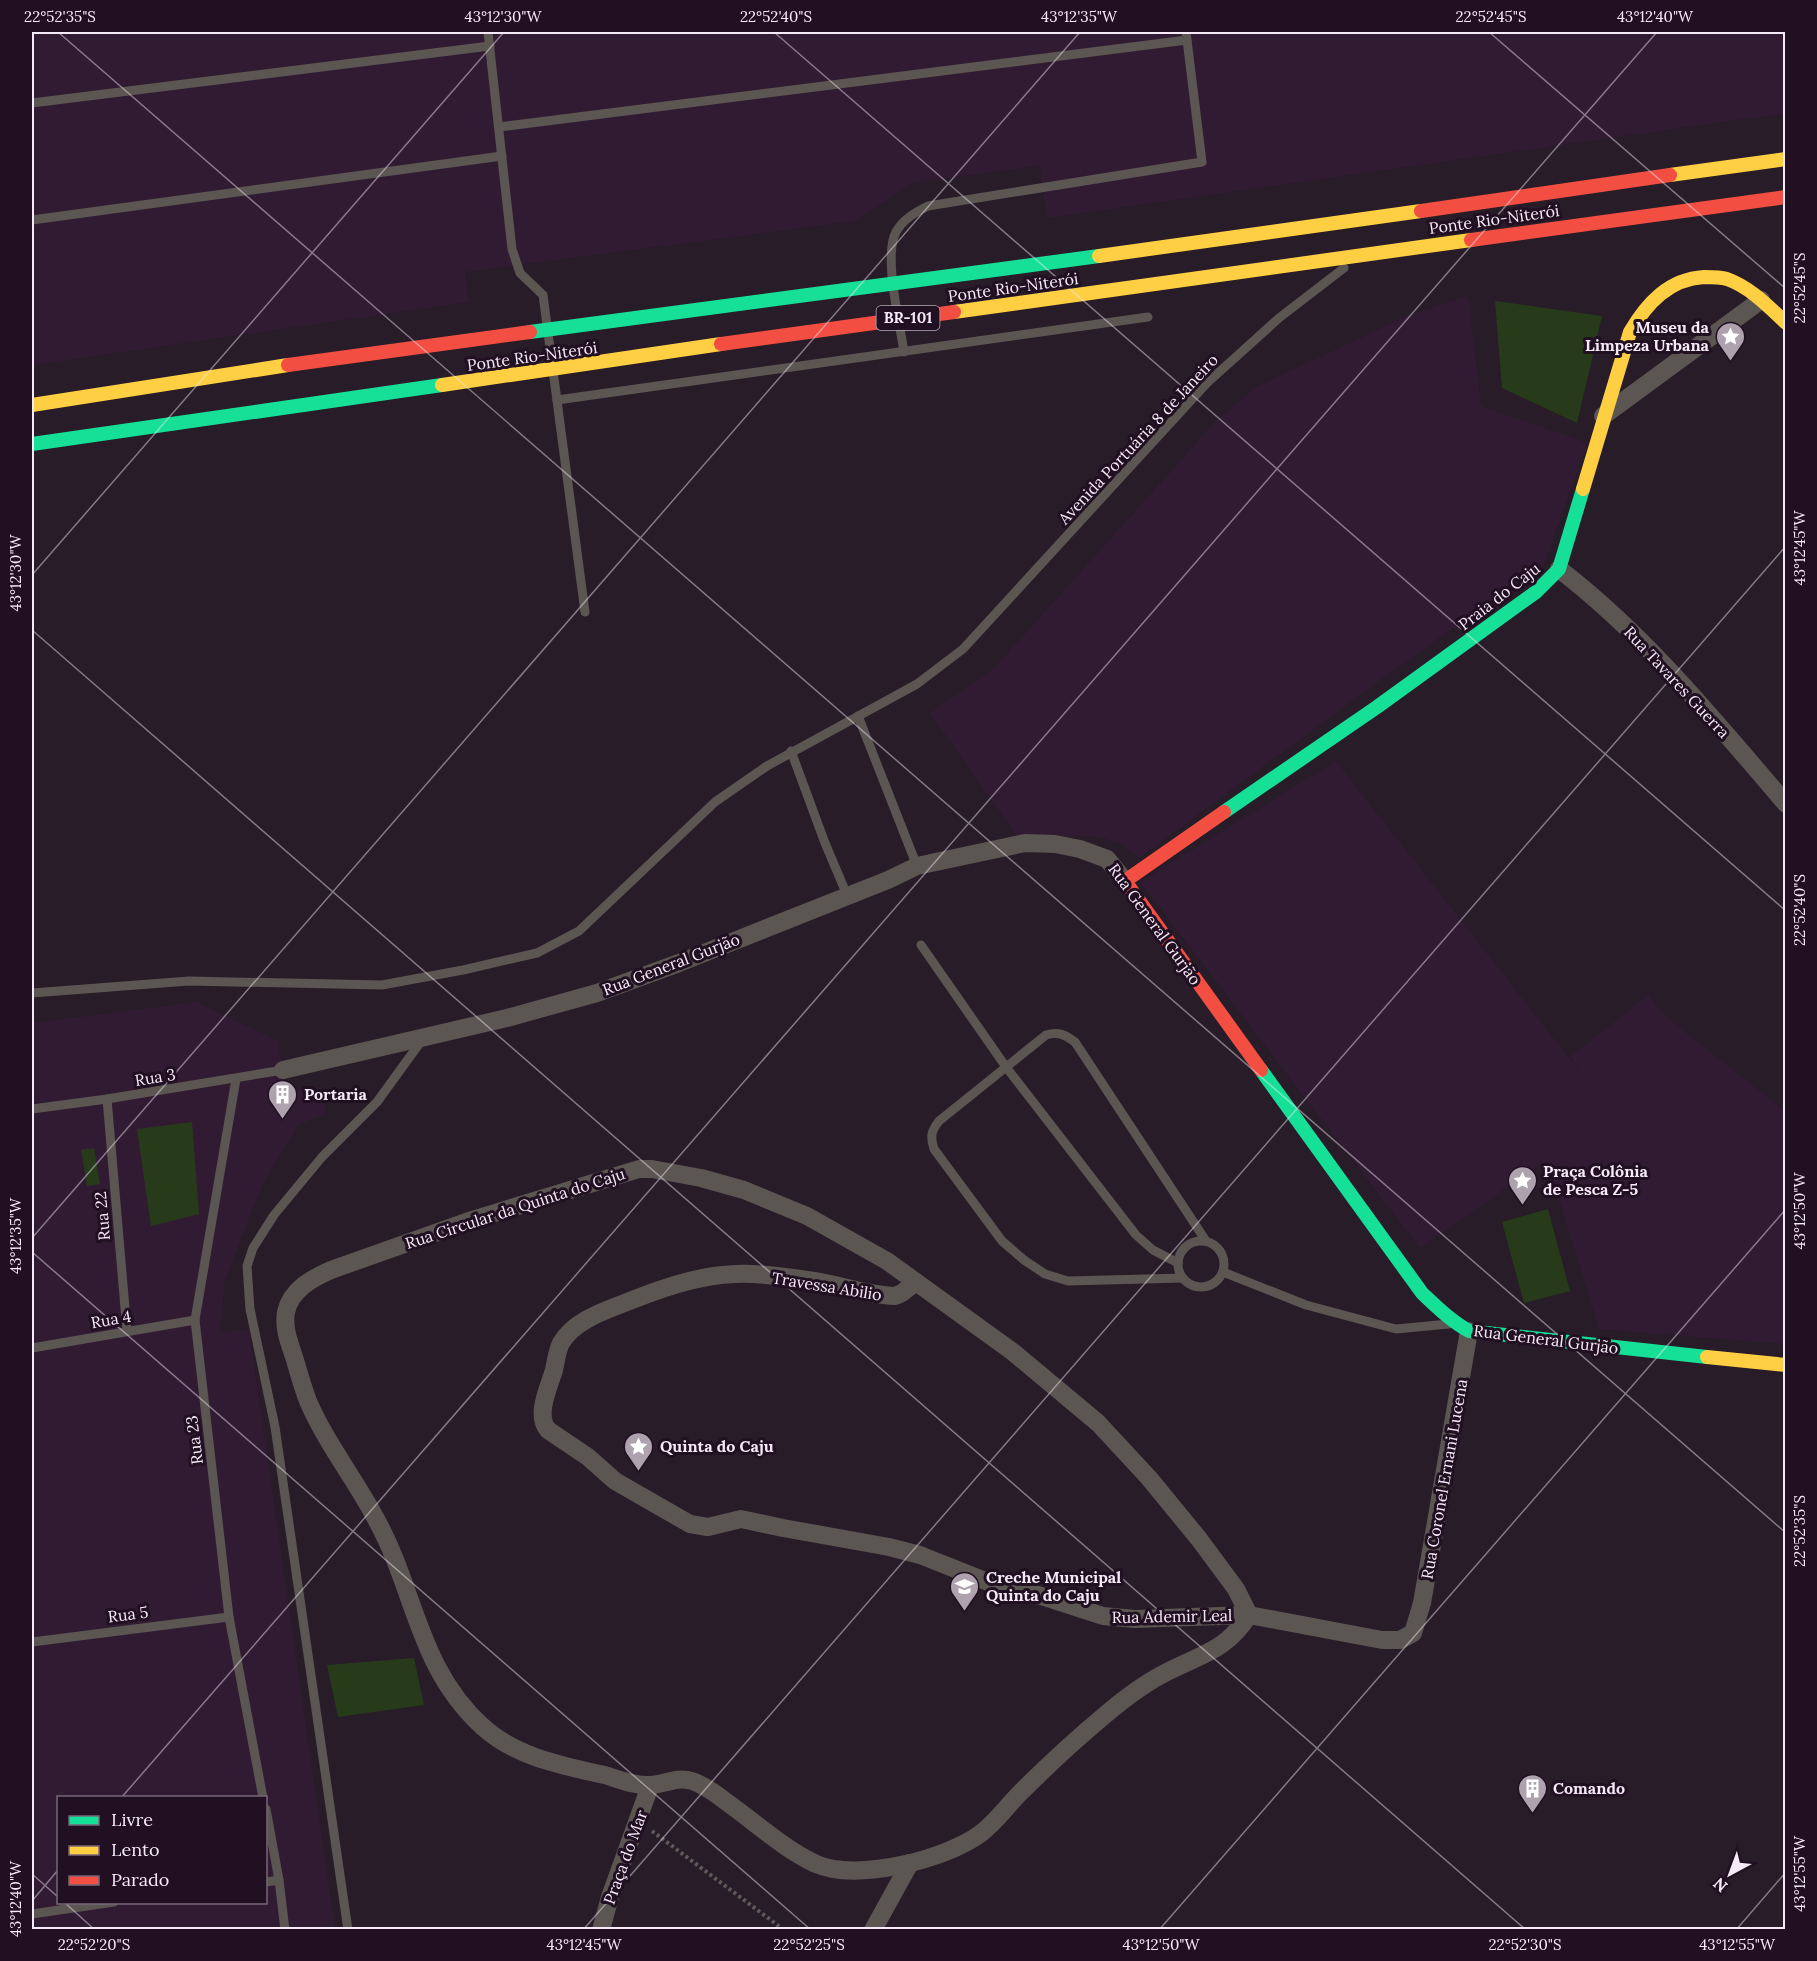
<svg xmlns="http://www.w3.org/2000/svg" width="1817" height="1961" font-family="Lora,serif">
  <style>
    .built { fill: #311b32; fill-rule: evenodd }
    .green { fill: #273b1a }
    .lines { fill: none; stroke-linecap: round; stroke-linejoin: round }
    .path { stroke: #5f5a5a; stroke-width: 4; stroke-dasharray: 3 3; stroke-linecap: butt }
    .lane { stroke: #5b5652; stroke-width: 9 }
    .street { stroke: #5b5652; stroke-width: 18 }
    .fast { stroke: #16e098; stroke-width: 14 }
    .slow { stroke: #ffcf43; stroke-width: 14 }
    .jam { stroke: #f24e42; stroke-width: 14 }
    .fast-bridge { stroke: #16e098; stroke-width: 14 }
    .slow-bridge { stroke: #ffcf43; stroke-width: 14 }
    .jam-bridge { stroke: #f24e42; stroke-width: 14 }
    .ticks { fill: none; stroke: #f7eaf8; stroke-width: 1.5; stroke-opacity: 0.45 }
    .labels { text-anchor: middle; stroke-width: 6; stroke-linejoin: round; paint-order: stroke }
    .shield { fill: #210f22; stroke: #b7a8b8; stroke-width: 1.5 }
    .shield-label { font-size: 15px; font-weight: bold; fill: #f7eaf8 }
    .street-label { font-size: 16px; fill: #f7eaf8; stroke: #210f22 }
    .poi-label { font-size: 16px; font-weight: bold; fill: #f7eaf8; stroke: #210f22; text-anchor: start }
    .neatline { fill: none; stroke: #f7eaf8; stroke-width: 2 }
    .ticks-label { font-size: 15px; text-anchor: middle; fill: #f7eaf8 }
  </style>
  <rect width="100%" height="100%" fill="#271c28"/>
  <g class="built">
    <polygon points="32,32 1785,32 1786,113 1047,218 1040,166 915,182 854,221 465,272 469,302 32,365"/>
    <polygon points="1468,296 1481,406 1588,443 1544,564 1394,670 1139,858 1120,843 1095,836 1016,835 930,713 993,669 1217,420 1256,387 1407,316"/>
    <polygon points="1336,761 1584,1077 1570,1057 1648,995 1665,1016 1785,1111 1785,1344 1599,1329 1547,1160 1420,1248 1140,882"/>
    <path d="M196,1002L277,1040L288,1091L321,1087L326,1114L298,1125L263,1183L225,1280L220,1332L249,1329L335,1929H32V1023ZM58,1798H266V1902H58Z"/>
  </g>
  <g class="green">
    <polygon points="1495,301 1602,316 1577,423 1502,388"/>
    <polygon points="192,1122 199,1214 151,1226 137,1129"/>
    <polygon points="94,1148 100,1184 87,1186 81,1150"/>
    <polygon points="1548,1209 1570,1291 1524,1303 1502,1222"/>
    <polygon points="414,1658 424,1705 338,1717 327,1665"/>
  </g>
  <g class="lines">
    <polyline class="path" points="652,1831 784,1930"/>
    <g class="lane">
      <polyline points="488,32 512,249 520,273 543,295 585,612"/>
      <polyline points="32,103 490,46"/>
      <polyline points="499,127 1187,40"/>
      <polyline points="32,220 502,156"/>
      <path d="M904,352C900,324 883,256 896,232C903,219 916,212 928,206L1202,162L1186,32"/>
      <polyline points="557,400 1148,317"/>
      <polyline points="858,716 917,866"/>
      <polyline points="791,751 825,843 847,895"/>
      <polyline points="921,945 1006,1067 1136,1235 1153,1250 1178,1263"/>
      <polyline points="32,993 189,981 382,985 463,970 537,953 579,931 715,802 767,766 917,684 963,649 1207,383 1279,318 1344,268"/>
      <polyline points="236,1079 195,1320 229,1617 263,1798"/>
      <polyline points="107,1099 127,1331"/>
      <polyline points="32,1109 107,1099 283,1070"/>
      <circle cx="1201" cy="1264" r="23"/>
      <polyline points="1223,1272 1306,1305 1396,1329 1449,1324"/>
      <path d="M1183,1278L1068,1281L1045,1274L1024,1260L1002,1241L934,1149C930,1137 931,1131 939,1121L1046,1035C1059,1031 1065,1035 1075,1042L1206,1241"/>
      <polyline points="32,1348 195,1320"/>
      <polyline points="32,1642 229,1617"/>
      <polyline points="266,1809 279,1880 285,1930"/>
      <polyline points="266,1882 279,1880"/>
      <polyline points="32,1914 114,1902"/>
      <polyline points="348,1930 275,1427 250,1309 247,1266 253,1248 274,1215 322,1157 377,1102 422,1040"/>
    </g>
    <g class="street">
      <polyline points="1603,416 1761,300"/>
      <path d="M1559,569C1645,635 1715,721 1786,804"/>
      <polyline points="283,1070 507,1018 597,993 679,963 888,880 917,866 1025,843 1055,844 1080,849 1107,859 1125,881"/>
      <path d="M639,1169H652L701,1178L744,1190L807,1216L887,1261L916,1282L1013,1352L1098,1423L1149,1478L1199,1539L1236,1589L1249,1615C1226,1650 1205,1653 1169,1671C1146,1682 1125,1698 1105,1715C1075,1740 1047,1766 1020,1793C1007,1806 996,1822 980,1834C946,1859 857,1882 816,1864C784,1849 757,1824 728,1803C717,1795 705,1785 692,1781C676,1776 664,1785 650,1785C636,1786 620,1780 608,1776C565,1766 517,1758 483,1727C417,1667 416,1591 376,1519C355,1479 326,1443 308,1401C303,1388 299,1374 295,1360C290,1344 283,1329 286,1312C291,1289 313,1278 331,1270L472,1220Z"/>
      <path d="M916,1282L902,1293L895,1296C868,1295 840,1285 814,1281C789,1277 761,1273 736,1274C697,1275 657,1290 622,1304C601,1312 573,1322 561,1343C557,1351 556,1361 554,1370C549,1387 535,1415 548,1430L588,1457L615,1481L690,1524L708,1527L741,1519L783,1528L889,1547L920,1555L993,1584L1035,1594L1103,1616L1135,1619L1249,1615L1382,1640H1400L1413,1633L1422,1603L1469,1331"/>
      <polyline points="601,1930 610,1897 650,1786"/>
      <polyline points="873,1930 910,1863"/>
    </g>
    <g class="fast">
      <polyline points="1224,812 1377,707 1536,592 1559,569 1583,489"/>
      <path d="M1261,1070L1422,1293C1437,1307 1451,1321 1469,1331L1707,1357"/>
    </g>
    <g class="slow">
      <path d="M1583,489L1630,332C1647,303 1669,279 1704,277C1712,277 1720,277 1727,279C1750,287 1769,307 1786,323"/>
      <polyline points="1707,1357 1786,1365"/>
    </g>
    <polyline class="jam" points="1224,812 1125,881 1261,1070"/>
    <g class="fast-bridge">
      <polyline points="530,332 1099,256"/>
      <polyline points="32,444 442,385"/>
    </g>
    <g class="slow-bridge">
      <polyline points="1670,175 1786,159"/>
      <polyline points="1099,256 1421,211"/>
      <polyline points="954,312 1471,240"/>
      <polyline points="442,385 721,344"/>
      <polyline points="32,405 288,365"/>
    </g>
    <g class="jam-bridge">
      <polyline points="1421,211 1670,175"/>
      <polyline points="1471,240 1786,197"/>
      <polyline points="721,344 954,312"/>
      <polyline points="288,365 530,332"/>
    </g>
  </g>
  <path class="ticks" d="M58,32L1786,1533M774,32L1786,911M1489,32L1786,289M32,575L504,32M32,630L1526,1930M32,1238L1080,32M32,1252L811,1930M121,1798L1657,32M32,1874L58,1897M32,1901L58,1870M64,1902L95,1930M583,1930L1786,546M1159,1930L1786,1209M1736,1930L1786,1872"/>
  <defs>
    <symbol id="sight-pin" viewBox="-11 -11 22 30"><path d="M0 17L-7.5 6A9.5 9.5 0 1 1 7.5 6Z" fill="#aea2af" stroke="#210f22"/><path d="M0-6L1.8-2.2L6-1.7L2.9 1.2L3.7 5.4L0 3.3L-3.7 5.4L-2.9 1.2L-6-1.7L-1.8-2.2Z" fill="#fff"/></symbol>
    <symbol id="building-pin" viewBox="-11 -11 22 30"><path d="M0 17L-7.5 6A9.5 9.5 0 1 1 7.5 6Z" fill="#aea2af" stroke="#210f22"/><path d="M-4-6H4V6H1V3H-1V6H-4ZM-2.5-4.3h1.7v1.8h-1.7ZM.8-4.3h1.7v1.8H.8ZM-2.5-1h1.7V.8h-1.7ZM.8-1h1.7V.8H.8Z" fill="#fff"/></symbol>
    <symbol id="school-pin" viewBox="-11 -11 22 30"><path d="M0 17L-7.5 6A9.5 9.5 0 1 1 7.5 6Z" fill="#aea2af" stroke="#210f22"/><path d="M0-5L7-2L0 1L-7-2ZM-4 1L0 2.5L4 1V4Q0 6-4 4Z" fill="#fff"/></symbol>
  </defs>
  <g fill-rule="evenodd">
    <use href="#sight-pin" x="1714" y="320" width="33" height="45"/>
    <use href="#building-pin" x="266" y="1078" width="33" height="45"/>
    <use href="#sight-pin" x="1506" y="1164" width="33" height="45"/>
    <use href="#sight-pin" x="622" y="1430" width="33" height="45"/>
    <use href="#school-pin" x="948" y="1570" width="33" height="45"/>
    <use href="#building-pin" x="1516" y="1772" width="33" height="45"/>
  </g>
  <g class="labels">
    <rect class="shield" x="876.5" y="306" width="63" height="24" rx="4.5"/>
    <g class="shield-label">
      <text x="908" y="323">BR-101</text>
    </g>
    <g class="street-label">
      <text transform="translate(1494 219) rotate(-8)" y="6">Ponte Rio-Niterói</text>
      <text transform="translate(1013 287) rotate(-8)" y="6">Ponte Rio-Niterói</text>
      <text transform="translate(532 356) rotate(-8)" y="6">Ponte Rio-Niterói</text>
      <text transform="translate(1138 439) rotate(-47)" y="6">Avenida Portuária 8 de Janeiro</text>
      <text transform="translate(1499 596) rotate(-38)" y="6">Praia do Caju</text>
      <text transform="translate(1677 682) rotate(47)" y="6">Rua Tavares Guerra</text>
      <text transform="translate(1155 924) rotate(54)" y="6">Rua General Gurjão</text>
      <text transform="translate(671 964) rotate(-21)" y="6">Rua General Gurjão</text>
      <text transform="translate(155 1077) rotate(-9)" y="6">Rua 3</text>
      <text transform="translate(515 1208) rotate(-18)" y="6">Rua Circular da Quinta do Caju</text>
      <text transform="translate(102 1216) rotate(-95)" y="6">Rua 22</text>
      <text transform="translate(827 1286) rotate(9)" y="6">Travessa Abilio</text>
      <text transform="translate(111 1319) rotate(-10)" y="6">Rua 4</text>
      <text transform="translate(1546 1339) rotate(7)" y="6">Rua General Gurjão</text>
      <text transform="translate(194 1440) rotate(-97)" y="6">Rua 23</text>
      <text transform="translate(1444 1479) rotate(-80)" y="6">Rua Coronel Ernani Lucena</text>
      <text transform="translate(128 1614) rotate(-7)" y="6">Rua 5</text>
      <text transform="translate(1172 1616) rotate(-1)" y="6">Rua Ademir Leal</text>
      <text transform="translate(625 1857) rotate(-70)" y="6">Praça do Mar</text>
    </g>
    <g class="poi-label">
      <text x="1709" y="333" text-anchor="end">Museu da<tspan x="1709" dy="18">Limpeza Urbana</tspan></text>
      <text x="304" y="1100">Portaria</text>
      <text x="1543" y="1177">Praça Colônia<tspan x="1543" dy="18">de Pesca Z-5</tspan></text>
      <text x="660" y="1452">Quinta do Caju</text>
      <text x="986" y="1583">Creche Municipal<tspan x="986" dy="18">Quinta do Caju</tspan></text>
      <text x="1553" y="1794">Comando</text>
    </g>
  </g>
  <rect width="1817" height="1961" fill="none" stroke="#210f22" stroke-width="66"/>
  <rect x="57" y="1796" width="210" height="108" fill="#210f22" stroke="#776778" stroke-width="1.5"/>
  <rect x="69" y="1816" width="30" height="9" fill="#16e098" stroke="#776778" stroke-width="1.5"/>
  <text x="111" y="1826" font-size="18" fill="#f7eaf8">Livre</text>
  <rect x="69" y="1846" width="30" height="9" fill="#ffcf43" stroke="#776778" stroke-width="1.5"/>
  <text x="111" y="1856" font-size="18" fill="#f7eaf8">Lento</text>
  <rect x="69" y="1876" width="30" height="9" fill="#f24e42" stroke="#776778" stroke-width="1.5"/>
  <text x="111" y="1886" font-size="18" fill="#f7eaf8">Parado</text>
  <g transform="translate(1730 1874) rotate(221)" stroke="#210f22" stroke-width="4.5" paint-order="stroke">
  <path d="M0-4.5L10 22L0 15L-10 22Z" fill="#f7eaf8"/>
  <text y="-9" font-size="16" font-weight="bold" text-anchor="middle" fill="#f7eaf8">N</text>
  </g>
  <rect x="33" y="33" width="1751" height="1895" class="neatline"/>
  <g class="ticks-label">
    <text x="60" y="22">22°52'35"S</text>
    <text x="503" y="22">43°12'30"W</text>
    <text x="776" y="22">22°52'40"S</text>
    <text x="1079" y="22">43°12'35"W</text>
    <text x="1491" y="22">22°52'45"S</text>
    <text x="1655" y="22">43°12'40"W</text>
    <text transform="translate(1800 288) rotate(-90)" y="5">22°52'45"S</text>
    <text transform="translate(1800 548) rotate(-90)" y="5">43°12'45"W</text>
    <text transform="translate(16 573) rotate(-90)" y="5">43°12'30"W</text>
    <text transform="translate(1800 910) rotate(-90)" y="5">22°52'40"S</text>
    <text transform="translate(1800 1211) rotate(-90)" y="5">43°12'50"W</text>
    <text transform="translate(16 1236) rotate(-90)" y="5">43°12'35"W</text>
    <text transform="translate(1800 1531) rotate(-90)" y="5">22°52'35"S</text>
    <text transform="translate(1800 1874) rotate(-90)" y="5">43°12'55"W</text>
    <text transform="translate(16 1899) rotate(-90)" y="5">43°12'40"W</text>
    <text x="94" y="1950">22°52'20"S</text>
    <text x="584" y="1950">43°12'45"W</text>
    <text x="809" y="1950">22°52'25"S</text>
    <text x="1161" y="1950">43°12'50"W</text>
    <text x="1525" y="1950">22°52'30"S</text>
    <text x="1737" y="1950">43°12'55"W</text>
  </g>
</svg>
